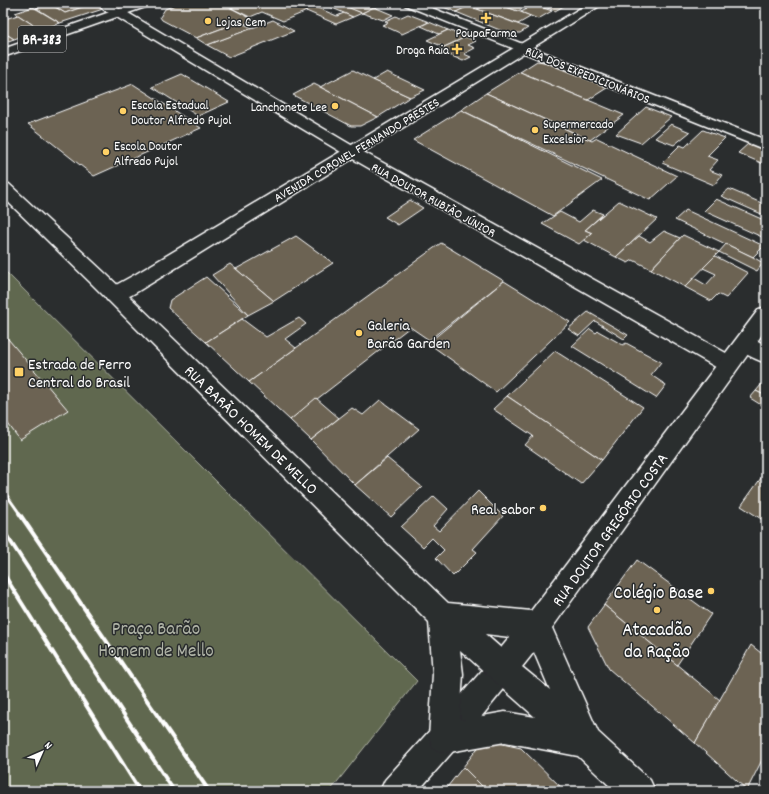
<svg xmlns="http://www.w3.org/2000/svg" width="769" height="794" font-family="Dekko,sans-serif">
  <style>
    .green { fill: #61684f; stroke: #b0b4a7 }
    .building { fill: #6c6353; stroke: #fff }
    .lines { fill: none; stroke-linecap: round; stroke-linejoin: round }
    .minor-casing { stroke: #fff; stroke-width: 3 }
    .tertiary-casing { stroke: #fff; stroke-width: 3 }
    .secondary-casing { stroke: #fff; stroke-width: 3 }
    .primary-casing { stroke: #fff; stroke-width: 3 }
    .minor { fill: #2a2d2e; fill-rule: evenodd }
    .tertiary { fill: #2a2d2e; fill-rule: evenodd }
    .secondary { fill: #2a2d2e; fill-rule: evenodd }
    .primary { fill: #2a2d2e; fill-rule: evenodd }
    .rail-far1 { stroke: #fff; stroke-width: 3 }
    .rail { stroke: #fff; stroke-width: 4 }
    .poi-dot { fill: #ffd166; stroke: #2a2d2e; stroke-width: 1.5 }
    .labels { text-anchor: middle; stroke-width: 3; stroke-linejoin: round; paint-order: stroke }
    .far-poi-label { font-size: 13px; fill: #fff; stroke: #2a2d2e; text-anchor: start }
    .far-street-label { font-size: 13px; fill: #fff; stroke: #2a2d2e }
    .shield { fill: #2a2d2e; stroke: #bfc0c0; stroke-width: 1 }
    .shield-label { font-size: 15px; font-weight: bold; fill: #fff }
    .poi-label { font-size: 16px; fill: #fff; stroke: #2a2d2e; text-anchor: start }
    .street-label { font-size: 16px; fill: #fff; stroke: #2a2d2e }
    .near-poi-label { font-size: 19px; fill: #fff; stroke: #2a2d2e; text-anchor: end }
    .near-park-label { font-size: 19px; fill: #b0b4a7; stroke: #2a2d2e }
  </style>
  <rect width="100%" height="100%" fill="#2a2d2e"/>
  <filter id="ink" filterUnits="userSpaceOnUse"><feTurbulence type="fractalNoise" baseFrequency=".025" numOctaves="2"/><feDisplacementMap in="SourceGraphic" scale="8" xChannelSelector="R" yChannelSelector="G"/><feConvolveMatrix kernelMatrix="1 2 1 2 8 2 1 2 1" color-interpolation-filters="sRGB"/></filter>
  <g filter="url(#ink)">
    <polygon class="green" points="3,269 417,681 330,791 3,791"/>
    <g class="building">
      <polygon points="65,3 94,3 65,13 54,6"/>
      <polygon points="94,3 103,9 60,23 36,8 50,4 65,13"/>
      <polygon points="180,3 221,3 254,20 245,24 239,22 196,38 162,20 160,17 165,9"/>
      <polygon points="221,3 288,3 307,11 283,21 262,12 250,17"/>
      <polygon points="288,3 306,3 337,16 344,13 353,17 336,24"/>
      <polygon points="321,3 339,3 362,13 353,17"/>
      <polygon points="357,3 383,3 362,13 347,7"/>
      <polygon points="442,3 476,3 456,12 438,5"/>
      <polygon points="490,3 495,3 532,16 518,24 477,9"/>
      <polygon points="505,3 529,3 552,11 538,19 521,12 527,9 524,8 518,11 501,5"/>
      <polygon points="535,3 569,3 555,11"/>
      <polygon points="469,6 477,9 528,28 520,33 507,33 456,12"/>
      <polygon points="33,7 60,23 41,30 15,13"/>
      <polygon points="374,7 393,15 383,20 362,13"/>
      <polygon points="408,14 429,22 402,34 382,25 388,23 385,21 396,16 399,18"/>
      <polygon points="18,15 41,30 14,39 3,32 3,17 5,19"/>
      <polygon points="273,20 294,31 229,57 207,45"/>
      <polygon points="239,22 253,28 207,45 196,38"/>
      <polygon points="429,22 448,30 439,34 421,26"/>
      <polygon points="448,30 466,37 444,47 427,40"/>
      <polygon points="3,32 14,39 3,43"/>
      <polygon points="466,37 476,41 468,45 475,48 464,54 471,57 463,61 438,50"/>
      <polygon points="537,61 550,63 610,86 588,100 520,72"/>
      <polygon points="353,70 373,80 410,97 378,117 320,87"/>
      <polygon points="387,72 425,90 410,97 373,80"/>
      <polygon points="520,72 588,100 624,115 590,140 486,93"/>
      <polygon points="182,74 229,102 198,116 152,87"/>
      <polygon points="133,84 201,128 94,176 28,124"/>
      <polygon points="314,84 320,87 378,117 360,126 351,126 293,95"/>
      <polygon points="486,93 592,141 597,138 677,176 650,200 461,110"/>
      <polygon points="646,107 671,117 641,143 616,134"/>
      <polygon points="461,110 602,180 553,216 413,140"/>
      <polygon points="671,124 690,132 674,145 655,138"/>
      <polygon points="703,130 725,138 707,156 718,160 709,170 722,175 714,185 662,163 680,145 685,147"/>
      <polygon points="749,143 766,150 766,165 738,153"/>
      <polygon points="729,189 766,205 766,216 721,196"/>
      <polygon points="716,199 766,221 766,233 762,237 704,211"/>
      <polygon points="410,200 423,208 398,225 385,217"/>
      <polygon points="619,201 657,219 616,257 584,240 592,233 585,230"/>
      <polygon points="593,210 603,214 585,230 592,233 579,244 542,224 560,212 579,222"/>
      <polygon points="686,210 764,246 753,257 675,220"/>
      <polygon points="664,231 680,238 651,269 633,260 628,263 616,257 639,236 650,242"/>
      <polygon points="683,235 719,252 685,287 651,269"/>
      <polygon points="296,236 333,263 274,301 236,269"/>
      <polygon points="441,243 504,281 429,340 410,327 290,420 249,382"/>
      <polygon points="726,244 753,257 763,263 757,271 719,252"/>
      <polygon points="715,256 748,273 726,298 718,294 711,301 685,287 694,278 706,285 716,274 703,268"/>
      <polygon points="230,264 236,269 274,301 248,315 212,275"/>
      <polygon points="206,277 248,315 206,342 168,308 170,300"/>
      <polygon points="504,281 570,322 496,392 428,343"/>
      <polygon points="588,312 628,335 624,339 595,321 579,336 568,329"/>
      <polygon points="299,318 306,324 285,339 296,348 249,382 206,342 242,319 266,337"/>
      <polygon points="590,329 596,333 598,331 623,345 626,343 661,362 651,375 666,385 656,398 572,346"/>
      <polygon points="3,333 68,410 20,440 3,417"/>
      <polygon points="555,351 643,407 602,460 507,396"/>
      <polygon points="766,379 766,396 756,391"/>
      <polygon points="756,391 766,396 766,408 750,398"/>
      <polygon points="507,396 602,460 581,484 525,445 533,436 493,409"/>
      <polygon points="316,398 339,418 311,440 290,420"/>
      <polygon points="380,400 419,429 355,485 311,440 352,408 363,415"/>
      <polygon points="387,458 422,487 391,517 355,485"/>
      <polygon points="766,471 766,522 741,506"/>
      <polygon points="478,491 503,516 473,549 477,552 453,576 436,558 444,550 432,538 423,547 401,527 434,496 448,509 433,526 439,531"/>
      <polygon points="637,560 711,614 677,665 604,605"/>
      <polygon points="604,605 720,700 695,743 609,669 588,627"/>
      <polygon points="751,645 766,657 766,752 747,790 695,743"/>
      <polygon points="484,740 521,748 565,791 487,791 463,767"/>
      <polygon points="463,767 487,791 444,791"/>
    </g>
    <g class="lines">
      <defs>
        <g id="minor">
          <polygon points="119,9 123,10 358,149 735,358 739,364 735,370 728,372 721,370 346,155 115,16 113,13 115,10"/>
          <path d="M745,335L766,345V363C755,359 740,353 735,343L738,338Z"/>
        </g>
        <g id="tertiary">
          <path d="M97,3H111L125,13L123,16C115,18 102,10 97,3Z"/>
          <path d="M589,3H603L601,5L150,284C137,291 122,304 107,300L104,295L107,290L136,274Z"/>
          <polygon points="502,654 512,659 517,669 512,679 455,749 418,791 380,791 385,780 433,727 492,659"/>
        </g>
        <g id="secondary">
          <polygon points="403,3 419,3 766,140 766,150 405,5"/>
          <path d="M3,183L9,184L106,274L448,603L531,611L759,309L766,307V329L552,628L598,732L650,780L655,791H615L578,756L505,742L444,753L433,749L429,738L433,674L429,622L92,284L3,197ZM485,634L510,637L501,648ZM460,650L535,717L505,712L460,720L463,674ZM534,652L550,690L522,667Z"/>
        </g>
        <polygon id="primary" points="136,3 153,3 151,5 3,57 3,49"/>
      </defs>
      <use href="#minor" class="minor-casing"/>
      <use href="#tertiary" class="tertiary-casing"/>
      <use href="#secondary" class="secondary-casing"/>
      <use href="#primary" class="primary-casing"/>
      <use href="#minor" class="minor"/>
      <use href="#tertiary" class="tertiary"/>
      <use href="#secondary" class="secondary"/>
      <use href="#primary" class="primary"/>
      <polyline class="rail-far1" points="3,490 20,514"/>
      <g class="rail">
        <polyline points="19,513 209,791"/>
        <polyline points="3,530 174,791"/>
        <polyline points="3,573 140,791"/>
      </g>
    </g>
  </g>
  <g class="poi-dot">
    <path d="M484 12h4v4h4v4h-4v4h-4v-4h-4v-4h4z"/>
    <circle cx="208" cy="21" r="4"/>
    <path d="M455 43h4v4h4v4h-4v4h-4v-4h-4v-4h4z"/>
    <circle cx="335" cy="106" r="4"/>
    <circle cx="123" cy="111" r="4"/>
    <circle cx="535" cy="130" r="4"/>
    <circle cx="106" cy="152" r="4"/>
    <circle cx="359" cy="333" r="4"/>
    <rect x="14" y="367" width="10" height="10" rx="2"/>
    <circle cx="543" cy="508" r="4"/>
    <circle cx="711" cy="591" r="4"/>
    <circle cx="657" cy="610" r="4"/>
  </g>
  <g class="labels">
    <g class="far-poi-label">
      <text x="216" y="26">Lojas Cem</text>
      <text x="486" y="37" text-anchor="middle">PoupaFarma</text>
      <text x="449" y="54" text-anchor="end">Droga Raia</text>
      <text x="131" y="109">Escola Estadual<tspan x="131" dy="15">Doutor Alfredo Pujol</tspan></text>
      <text x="327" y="111" text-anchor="end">Lanchonete Lee</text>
      <text x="543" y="128">Supermercado<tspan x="543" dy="15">Excelsior</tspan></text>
      <text x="114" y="150">Escola Doutor<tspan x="114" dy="15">Alfredo Pujol</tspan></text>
    </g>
    <g class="far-street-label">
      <text transform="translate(588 74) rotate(22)" y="5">RUA DOS EXPEDICIONÁRIOS</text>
      <text transform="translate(356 149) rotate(-31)" y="5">AVENIDA CORONEL FERNANDO PRESTES</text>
      <text transform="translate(434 199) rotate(29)" y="5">RUA DOUTOR RUBIÃO JÚNIOR</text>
    </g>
    <rect class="shield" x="18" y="26" width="48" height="26" rx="3"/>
    <g class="shield-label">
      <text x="42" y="44">BR-383</text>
    </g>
    <g class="poi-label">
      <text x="367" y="330">Galeria<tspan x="367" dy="18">Barão Garden</tspan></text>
      <text x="28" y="369">Estrada de Ferro<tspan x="28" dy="18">Central do Brasil</tspan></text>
      <text x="535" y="514" text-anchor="end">Real sabor</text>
    </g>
    <g class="street-label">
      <text transform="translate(252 429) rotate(44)" y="6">RUA BARÃO HOMEM DE MELLO</text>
      <text transform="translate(609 529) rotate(-54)" y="6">RUA DOUTOR GREGÓRIO COSTA</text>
    </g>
    <g class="near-poi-label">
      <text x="703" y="598">Colégio Base</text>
      <text x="657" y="635" text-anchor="middle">Atacadão<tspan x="657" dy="22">da Ração</tspan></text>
    </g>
    <g class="near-park-label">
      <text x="156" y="634">Praça Barão<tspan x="156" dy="22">Homem de Mello</tspan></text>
    </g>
  </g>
  <rect width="769" height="794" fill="none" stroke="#2a2d2e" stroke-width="16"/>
  <rect x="8" y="8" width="753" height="778" fill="none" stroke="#fff" stroke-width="1.5" filter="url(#ink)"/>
  <g transform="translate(42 752) rotate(45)" stroke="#2a2d2e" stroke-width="3" paint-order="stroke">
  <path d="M0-3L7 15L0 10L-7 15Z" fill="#ffffff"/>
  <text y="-6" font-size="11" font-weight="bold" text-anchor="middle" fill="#ffffff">N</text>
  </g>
</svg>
